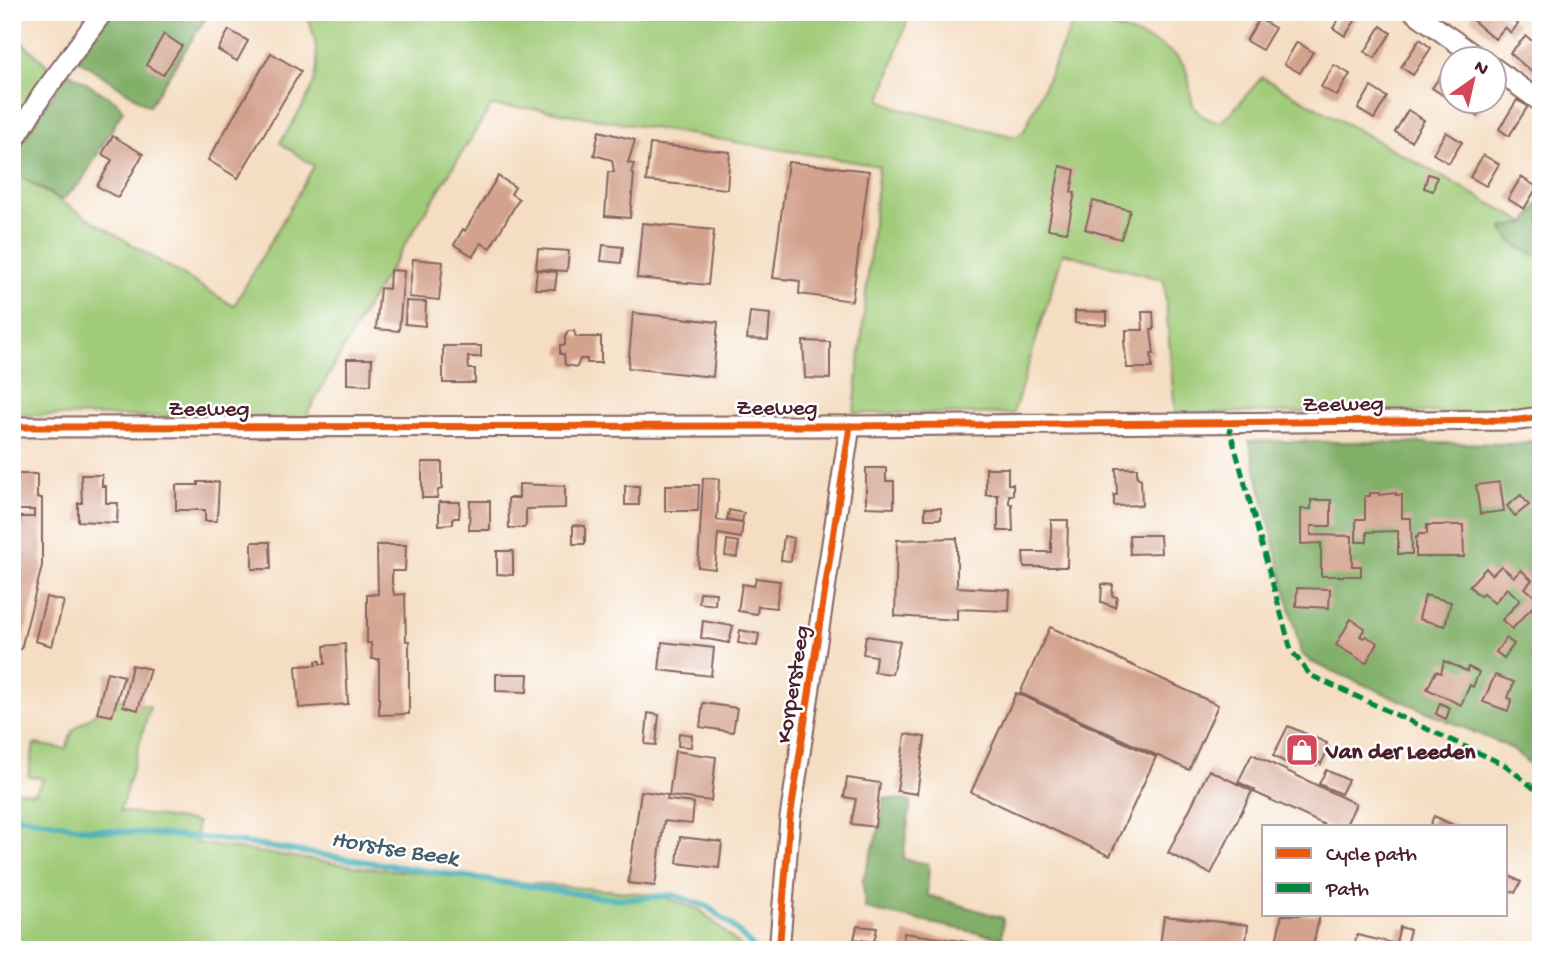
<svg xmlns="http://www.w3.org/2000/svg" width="1553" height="962" font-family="'Gochi Hand',sans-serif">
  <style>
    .green { fill: #a0cb78; stroke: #757552; stroke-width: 2 }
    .forest { fill: #80af68; stroke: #65674a; stroke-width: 2 }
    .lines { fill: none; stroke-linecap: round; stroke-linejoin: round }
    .stream { stroke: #3aacb5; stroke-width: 6 }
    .building { fill: #d3a28d }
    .minor-casing { stroke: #866260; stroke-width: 23 }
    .minor { stroke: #fff; stroke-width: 19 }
    .quiet { stroke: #00873e; stroke-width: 5; stroke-dasharray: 10 5; stroke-linecap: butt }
    .cycleway-casing { stroke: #fff; stroke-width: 11 }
    .cycleway { stroke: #e8590c; stroke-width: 7 }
    .labels { text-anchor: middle; stroke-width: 5; stroke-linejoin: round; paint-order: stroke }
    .street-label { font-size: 23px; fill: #4a1f2b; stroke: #fff }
    .poi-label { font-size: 23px; font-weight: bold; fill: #4a1f2b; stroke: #fff; text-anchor: start }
    .water-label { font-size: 24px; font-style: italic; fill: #435e69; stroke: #fff }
  </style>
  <rect width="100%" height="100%" fill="#fff"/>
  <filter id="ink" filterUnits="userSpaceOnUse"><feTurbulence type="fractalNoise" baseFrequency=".0143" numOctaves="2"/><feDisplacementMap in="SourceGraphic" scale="14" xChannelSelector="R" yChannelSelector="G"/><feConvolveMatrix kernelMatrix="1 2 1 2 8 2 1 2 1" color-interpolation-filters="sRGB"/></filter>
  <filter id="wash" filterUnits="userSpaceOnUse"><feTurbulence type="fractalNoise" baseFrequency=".00686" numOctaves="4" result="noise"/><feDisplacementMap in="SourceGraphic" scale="28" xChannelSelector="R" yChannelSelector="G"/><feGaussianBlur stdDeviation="1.57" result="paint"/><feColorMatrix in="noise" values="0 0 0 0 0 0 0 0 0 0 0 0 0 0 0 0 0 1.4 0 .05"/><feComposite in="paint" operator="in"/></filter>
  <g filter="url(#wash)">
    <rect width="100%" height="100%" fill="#f4ddc1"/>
    <g class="green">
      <path d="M306,12H910L881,100L901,109L1016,137L1024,131L1075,18C1101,23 1164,40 1180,60C1200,84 1176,114 1220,122L1231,113L1262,77L1526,223L1503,228L1518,247L1541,257V408L1475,412L1175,413L1164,280L1063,253L1013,414L854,413L879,166L538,109L491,106L367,306L305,418L12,415V172L234,306L314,166L280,143C311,91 331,75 306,12Z"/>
      <polygon points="12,33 51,69 12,128"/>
      <polygon points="112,696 150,707 120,811 197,822 196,843 367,868 658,895 700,910 745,950 12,950 12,790 34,793 44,779 28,776 34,744 66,749 73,730 102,708"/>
    </g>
    <g class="forest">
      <polygon points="112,12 202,12 207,16 149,106 77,59"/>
      <polygon points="68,72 117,102 123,110 81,182 62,200 12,172 12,157"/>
      <path d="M1541,201V257C1525,250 1508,245 1503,228L1526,223Z"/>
      <polygon points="1541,437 1541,773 1509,747 1311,662 1301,653 1249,441 1521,444"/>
      <polygon points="884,798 911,801 903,859 929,864 927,895 1003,918 1002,938 865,909 863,879 882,821"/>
    </g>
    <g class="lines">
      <polyline class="stream" points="12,815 86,829 216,839 606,898 634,899 673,895 708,907 731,925 756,950"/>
    </g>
    <g id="blocks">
      <g class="building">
        <polygon points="1344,12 1361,12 1345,36 1333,28"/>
        <polygon points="1475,12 1498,12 1509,21 1511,18 1518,24 1511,33 1505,27 1495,39 1470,18"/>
        <polygon points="1259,19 1275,28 1262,50 1246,41"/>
        <polygon points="1381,26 1391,33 1375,58 1365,52"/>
        <polygon points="229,30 248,41 237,61 218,50"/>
        <polygon points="164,34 182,46 163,75 146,65"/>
        <polygon points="1526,36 1541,48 1541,69 1535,75 1510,53"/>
        <polygon points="1420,39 1431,48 1413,75 1401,67"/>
        <polygon points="1297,42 1313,52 1300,73 1284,64"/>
        <polygon points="271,53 301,71 238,178 208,160"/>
        <polygon points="1452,60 1452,85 1444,96 1432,88"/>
        <polygon points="1334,65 1350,74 1337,96 1321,87"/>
        <polygon points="1371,87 1387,97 1374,119 1358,109"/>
        <polygon points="1517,100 1528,106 1509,136 1499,129"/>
        <polygon points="1473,102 1486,102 1477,116 1467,110"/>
        <polygon points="1408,110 1424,120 1411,141 1395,132"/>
        <polygon points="599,131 635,140 628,163 634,164 631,173 634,174 630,218 605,216 608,172 614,172 612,160 594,155"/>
        <polygon points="1446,132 1462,142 1449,163 1433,154"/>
        <polygon points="113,136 143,154 118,198 97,186 112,160 102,154"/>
        <polygon points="650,144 730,152 727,189 646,181"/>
        <polygon points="1483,155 1499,164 1486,186 1470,177"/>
        <polygon points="788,162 869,171 852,301 799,294 800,281 773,278"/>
        <polygon points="1060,166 1075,170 1071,192 1075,193 1067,232 1048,229"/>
        <polygon points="1428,174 1437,177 1433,191 1424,188"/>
        <polygon points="498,176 515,187 511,194 519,199 490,248 481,243 473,256 454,245 463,229 465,231"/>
        <polygon points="1521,177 1537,187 1524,209 1508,199"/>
        <polygon points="1093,201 1130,210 1121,239 1085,229"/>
        <polygon points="642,223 714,230 708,285 637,278"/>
        <polygon points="603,245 623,247 621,263 601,261"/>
        <polygon points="538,249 569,251 567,271 536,269"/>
        <polygon points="413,259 443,262 439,300 409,297"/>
        <polygon points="390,270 404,271 399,331 376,329 380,288 389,289"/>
        <polygon points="537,270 557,272 555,289 535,289"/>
        <polygon points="406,301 426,302 425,326 405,324"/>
        <polygon points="1075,311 1107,312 1107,325 1075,323"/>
        <polygon points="750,312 770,314 768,340 747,339"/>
        <polygon points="1142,312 1153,312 1154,330 1151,330 1154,354 1151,354 1152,368 1127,368 1124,341 1126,341 1126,330 1143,330"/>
        <polygon points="633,313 718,322 713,377 628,368"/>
        <polygon points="568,331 574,331 576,337 601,337 601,363 587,363 587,359 580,359 577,367 565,365 564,354 560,354 560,345 565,345 565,337"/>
        <polygon points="803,341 830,342 830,379 805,378"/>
        <polygon points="443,346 481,346 481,357 468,357 469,369 475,369 475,383 443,383"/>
        <polygon points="347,359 372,359 371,385 347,384"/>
        <polygon points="422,462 442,462 442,489 438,490 437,498 422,498"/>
        <polygon points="866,468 886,468 886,481 894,481 894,508 866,507"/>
        <polygon points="986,468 1008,468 1008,484 1013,484 1013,495 1009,495 1009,504 1012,504 1013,531 998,531 998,495 986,495"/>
        <polygon points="1116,468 1137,468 1137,477 1141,479 1142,505 1114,506 1114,495 1117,495"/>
        <polygon points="13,474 37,474 37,498 42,498 42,566 21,649 12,650 12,541 20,541 20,517 34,517 34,510 13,510"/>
        <polygon points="81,475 102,475 102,486 106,486 106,503 118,503 117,523 78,521 78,503 82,503"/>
        <polygon points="703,478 719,479 717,520 743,523 741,538 718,534 715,569 698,567"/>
        <polygon points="198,482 219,482 217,521 205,521 205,510 176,510 176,485 198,485"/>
        <polygon points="1500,482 1504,511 1480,514 1476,485"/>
        <polygon points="519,484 565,486 565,508 526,509 526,525 524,528 509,528 508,498 519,498"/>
        <polygon points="665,485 699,485 698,511 665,511"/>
        <rect x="625" y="486" width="14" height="19"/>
        <polygon points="1370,493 1379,493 1379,495 1396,493 1396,495 1402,495 1402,518 1411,518 1412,554 1398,554 1398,531 1367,532 1367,542 1356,542 1356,519 1365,519 1365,496 1370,496"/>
        <polygon points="1521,495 1529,505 1515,516 1507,506"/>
        <polygon points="1311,500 1331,500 1331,526 1311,526 1311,535 1352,536 1352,566 1361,566 1361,576 1321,576 1321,543 1301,544 1301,509 1311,509"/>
        <polygon points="470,501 490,501 490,530 469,530"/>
        <polygon points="439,502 460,502 459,518 453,518 453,524 439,525"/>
        <rect x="925" y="508" width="16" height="11"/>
        <polygon points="729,510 744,513 742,522 727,519"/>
        <polygon points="1051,520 1068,520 1067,567 1024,567 1023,552 1051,552"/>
        <polygon points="573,525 585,526 585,544 573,544"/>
        <polygon points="1427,525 1463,525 1464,557 1416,557 1416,537 1418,537 1418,534 1427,534"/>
        <polygon points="1129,535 1160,535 1161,553 1130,554"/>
        <polygon points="784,536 794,538 791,561 781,560"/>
        <polygon points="957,538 957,587 1010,590 1009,611 957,609 957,620 895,616 897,540"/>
        <polygon points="727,540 739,542 737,557 725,556"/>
        <polygon points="252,542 270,542 271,569 252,569"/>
        <polygon points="377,545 406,545 405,571 392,571 392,582 394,595 405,594 406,641 409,641 409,714 379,715 379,659 372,659 371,643 367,643 367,595 378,594"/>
        <polygon points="497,551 513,551 513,575 497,574"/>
        <polygon points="1501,566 1514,577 1521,570 1532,580 1525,588 1539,600 1512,629 1502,620 1520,600 1507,588 1494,603 1483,593 1480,596 1469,586 1486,568 1492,575"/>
        <polygon points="756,578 780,581 776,608 758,606 757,614 738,611 742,584 754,586"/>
        <polygon points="1102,584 1113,585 1112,596 1117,597 1115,607 1101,602"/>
        <polygon points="1297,588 1330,589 1329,608 1296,606"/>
        <polygon points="700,592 716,593 715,605 699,603"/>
        <polygon points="1425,595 1451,602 1445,626 1419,619"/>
        <polygon points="46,597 64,601 52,646 35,641"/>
        <polygon points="1351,619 1365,628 1360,636 1364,638 1366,636 1378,643 1366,663 1336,645"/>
        <polygon points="703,621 733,626 729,643 701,638"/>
        <polygon points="1050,627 1218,705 1189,770 1020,693"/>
        <polygon points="740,630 759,634 757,646 738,643"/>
        <polygon points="866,636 900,641 892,674 874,672 876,656 863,654"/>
        <polygon points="1506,638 1514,644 1504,658 1496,652"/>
        <polygon points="662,642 714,648 711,676 659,670"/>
        <polygon points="345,644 348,704 299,708 296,666 316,665 316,661 320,661 320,664 325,664 324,646"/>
        <polygon points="1444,661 1467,671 1468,667 1479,672 1473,687 1470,685 1461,705 1427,689 1436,671 1441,673"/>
        <polygon points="132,665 150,669 138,710 123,706"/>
        <polygon points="107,672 124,676 112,716 97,713"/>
        <polygon points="496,674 528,674 527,692 496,691"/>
        <polygon points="1495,675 1514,682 1508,698 1512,699 1508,711 1483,702"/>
        <polygon points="1016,693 1156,757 1110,856 971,792"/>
        <polygon points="703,703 737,708 733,732 700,727"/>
        <polygon points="1440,703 1450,708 1446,719 1436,714"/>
        <polygon points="648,713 659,715 656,745 645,744"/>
        <polygon points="1288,726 1327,743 1326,746 1329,747 1321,764 1318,762 1316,765 1294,755 1289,764 1273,756"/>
        <polygon points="679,733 692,735 691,747 678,746"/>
        <polygon points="905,734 925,737 917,794 897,791"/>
        <polygon points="675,751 716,757 711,801 669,796"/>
        <polygon points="1252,754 1356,804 1345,827 1329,827 1254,792 1255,790 1238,782"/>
        <polygon points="1209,770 1252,791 1211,874 1168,853"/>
        <polygon points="1326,770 1348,780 1341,794 1319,784"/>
        <polygon points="847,778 880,783 875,827 851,824 856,799 844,797"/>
        <polygon points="641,791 668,795 667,800 694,803 692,824 664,821 655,886 628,883"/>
        <polygon points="1434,816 1457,827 1429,827"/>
        <polygon points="680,837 722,842 719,868 677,863"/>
        <polygon points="1506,874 1521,882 1515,893 1506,888"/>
        <polygon points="1282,915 1320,915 1312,950 1274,950"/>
        <polygon points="1164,916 1248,925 1245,950 1203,950 1160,945"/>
        <polygon points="857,926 877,928 874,942 854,939"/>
        <polygon points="1400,927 1410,930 1406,945 1396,942"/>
        <polygon points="904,933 968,942 967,950 902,950"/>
        <polygon points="1357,935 1392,943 1390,950 1353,950"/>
      </g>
    </g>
  </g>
  <g filter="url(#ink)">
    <use href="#blocks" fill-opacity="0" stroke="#866260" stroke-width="2"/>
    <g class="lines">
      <defs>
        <g id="minor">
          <polyline points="1414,12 1481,60"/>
          <polyline points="1494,68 1541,102"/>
          <polyline points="12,144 42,95 103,12"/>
          <polyline points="12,427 850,426 1519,420 1541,417"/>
          <polyline points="781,950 780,940 790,818 850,426"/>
        </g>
      </defs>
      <use href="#minor" class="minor-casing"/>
      <use href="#minor" class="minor"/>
      <polyline class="quiet" points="1228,423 1291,650 1310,675 1505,765 1541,794"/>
      <defs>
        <g id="cycleway">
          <polyline points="12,427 850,426 1519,420 1541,417"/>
          <polyline points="781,950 780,940 790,818 850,426"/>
        </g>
      </defs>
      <use href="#cycleway" class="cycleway-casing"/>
      <use href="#cycleway" class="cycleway"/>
    </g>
  </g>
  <defs>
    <symbol id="shop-square" viewBox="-11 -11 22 22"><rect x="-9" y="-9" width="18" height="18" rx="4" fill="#d1495b" stroke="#fff"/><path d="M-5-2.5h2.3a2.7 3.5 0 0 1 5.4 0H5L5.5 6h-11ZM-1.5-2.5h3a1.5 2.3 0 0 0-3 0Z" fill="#fff"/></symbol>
  </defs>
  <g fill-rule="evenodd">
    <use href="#shop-square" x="1283" y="731" width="38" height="38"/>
  </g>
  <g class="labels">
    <g class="street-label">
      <text transform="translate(1343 402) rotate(-1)" y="8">Zeeweg</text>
      <text x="777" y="414">Zeeweg</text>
      <text x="209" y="415">Zeeweg</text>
      <text transform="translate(791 684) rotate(-81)" y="8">Korpersteeg</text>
    </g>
    <g class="poi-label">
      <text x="1326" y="758">Van der Leeden</text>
    </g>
    <g class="water-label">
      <text transform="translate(395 847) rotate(9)" y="8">Horstse Beek</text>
    </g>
  </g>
  <rect width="1553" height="962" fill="none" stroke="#fff" stroke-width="42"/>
  <rect x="1262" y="825" width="245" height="91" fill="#ffffff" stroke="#b7a5aa" stroke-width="2"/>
  <rect x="1276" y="848" width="35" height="10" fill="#e8590c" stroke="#b7a5aa" stroke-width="2"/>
  <text x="1326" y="860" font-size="21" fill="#4a1f2b">Cycle path</text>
  <rect x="1276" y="883" width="35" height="10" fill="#00873e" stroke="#b7a5aa" stroke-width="2"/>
  <text x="1326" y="895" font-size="21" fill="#4a1f2b">Path</text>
  <g transform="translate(1473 80) rotate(34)"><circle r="33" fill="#ffffff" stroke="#b7a5aa" stroke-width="2"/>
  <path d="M0-5L12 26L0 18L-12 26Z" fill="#d1495b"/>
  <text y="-10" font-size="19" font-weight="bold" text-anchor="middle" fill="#4a1f2b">N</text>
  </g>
</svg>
